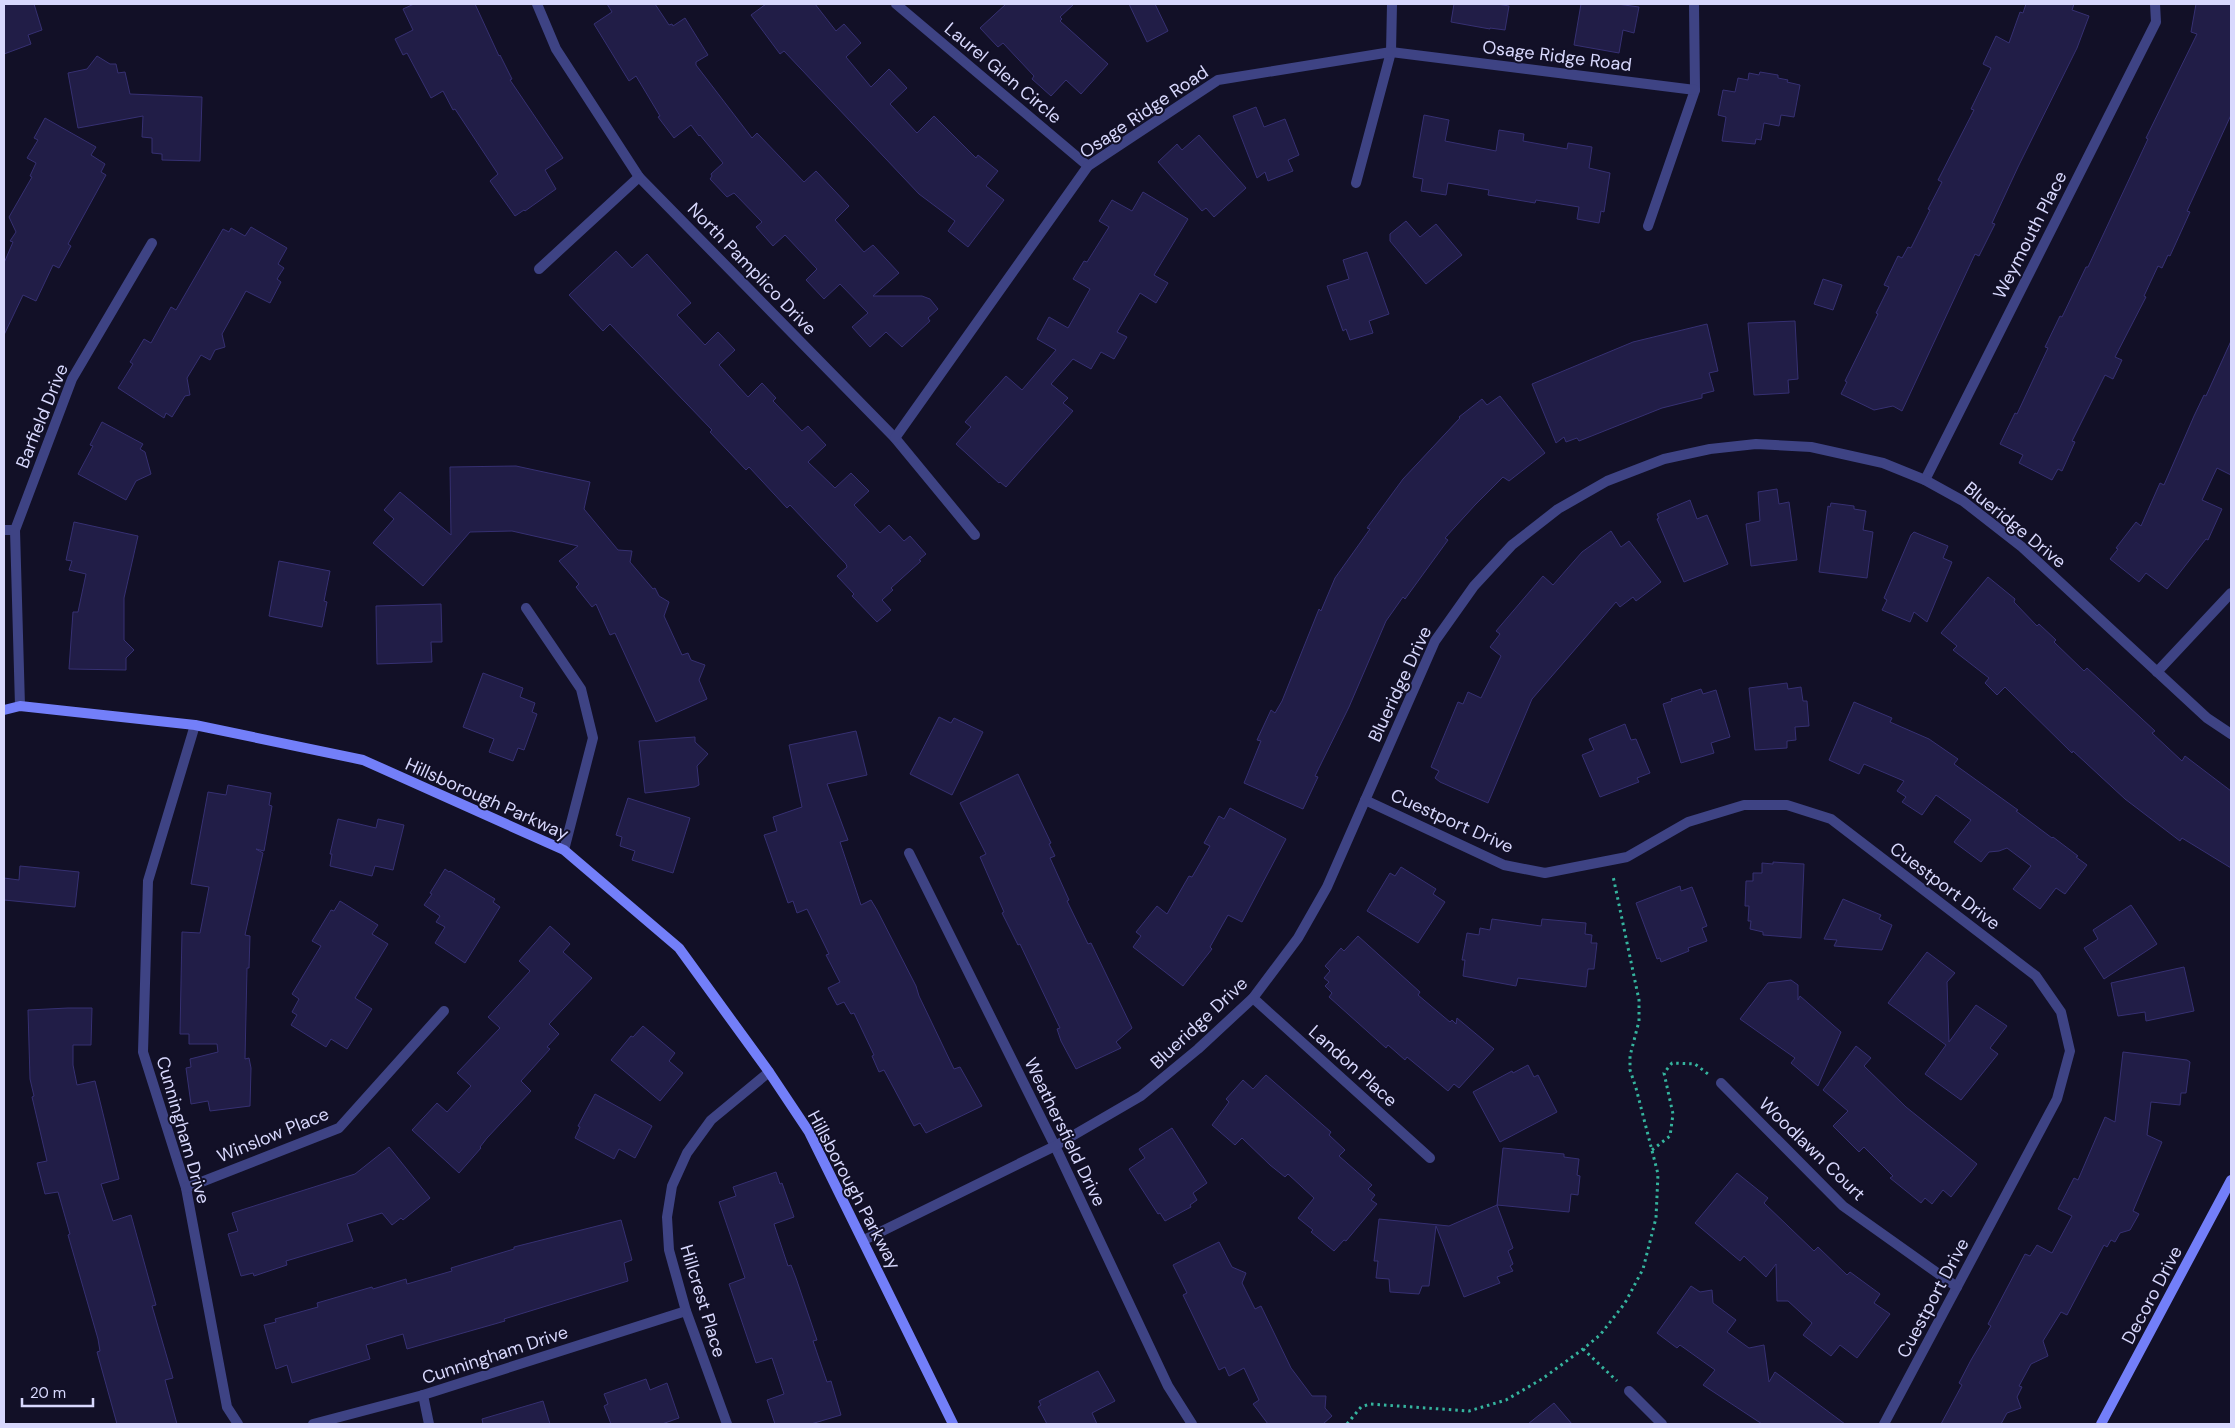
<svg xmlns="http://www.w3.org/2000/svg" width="2235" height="1428" font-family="'DM Sans',sans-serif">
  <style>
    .building { fill: #211d47; stroke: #363072 }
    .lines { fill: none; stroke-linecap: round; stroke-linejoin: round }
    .path { stroke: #35b49e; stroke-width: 3; stroke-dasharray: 2.5 4; stroke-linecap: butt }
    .street { stroke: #3e4384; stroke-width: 10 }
    .secondary { stroke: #737ff9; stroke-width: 10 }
    .labels { text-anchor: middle; stroke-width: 4; stroke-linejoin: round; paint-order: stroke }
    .street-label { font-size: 18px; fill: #d8d8fd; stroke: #121027 }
  </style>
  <rect width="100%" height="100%" fill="#121027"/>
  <g class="building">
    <polygon points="4,4 34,4 42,30 28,35 31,44 4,54"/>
    <polygon points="414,4 475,4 499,56 500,55 512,79 510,80 563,158 545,170 556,189 525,211 524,210 515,216 490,181 498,174 455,109 453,110 443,91 431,98 407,53 403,55 395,39 413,30 403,9"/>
    <polygon points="607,4 655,4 669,25 672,24 673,26 685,18 708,55 696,62 696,65 752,138 757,133 804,182 816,171 849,206 835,220 864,252 873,245 899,273 873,296 922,296 930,299 938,309 928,318 930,321 902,347 886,332 870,347 852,327 868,313 840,284 824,299 806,280 817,269 785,235 773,246 756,227 762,222 734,193 727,197 710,179 712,176 711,174 723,163 700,135 699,136 691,125 674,138 658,117 660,116 636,76 629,81 594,24 612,12"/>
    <polygon points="766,4 815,4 836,31 844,24 861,43 846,57 871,87 889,69 907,88 890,104 917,133 934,116 976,158 978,155 998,171 986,186 1004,200 968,247 948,231 955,221 919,194 784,51 780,54 751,15"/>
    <polygon points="1006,4 1074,4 1060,17 1062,19 1060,21 1108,64 1081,94 1066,80 1051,96 1032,79 1034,76 1003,43 998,47 980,28"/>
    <polygon points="1129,4 1155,4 1168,31 1147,42"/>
    <polygon points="1454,4 1497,4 1509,6 1505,30 1490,28 1490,29 1451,22"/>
    <polygon points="1581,4 1617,4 1639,7 1634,33 1623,30 1619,53 1574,45"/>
    <polygon points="2026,4 2074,4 2072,10 2089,16 2077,48 2018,167 1992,223 1995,224 1979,256 1975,254 1902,411 1893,406 1874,410 1841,394 1847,382 1845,381 1878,314 1876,313 1889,287 1884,285 1898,256 1902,258 1908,247 1911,248 1930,210 1928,209 1942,182 1938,180 1974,110 1971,109 1991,68 1983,64 1996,36 2009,43 2020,12 2023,13"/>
    <polygon points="2196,4 2231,4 2231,115 2187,211 2190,212 2170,256 2168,255 2162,268 2158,266 2144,296 2146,297 2115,357 2122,360 2113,379 2105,375 2072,441 2075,442 2062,471 2058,469 2052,480 2019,463 2023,455 2000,444 2015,413 2017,414 2048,348 2045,347 2060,316 2062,317 2086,267 2088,267 2148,139 2146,138 2197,34 2191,32"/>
    <polygon points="97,56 110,64 116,64 118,73 125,72 130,94 202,97 200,161 162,160 162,154 152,153 152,138 142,137 143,116 78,128 68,73 87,69"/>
    <polygon points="1760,72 1778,75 1778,78 1788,80 1787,82 1800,85 1794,117 1781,115 1779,126 1764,123 1761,140 1756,139 1755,144 1722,141 1726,117 1718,115 1723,90 1735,92 1738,78 1748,80 1749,73 1759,75"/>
    <polygon points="1256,107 1264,127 1285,119 1299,155 1288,160 1293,171 1268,181 1265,172 1257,178 1233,116"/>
    <polygon points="1424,115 1449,120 1445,141 1496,151 1499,130 1524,134 1523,141 1567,149 1568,143 1592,147 1589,168 1610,173 1604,212 1601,211 1599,223 1577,219 1579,207 1536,200 1535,203 1488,195 1489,190 1448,183 1446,195 1421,191 1423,179 1413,177"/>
    <polygon points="45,118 96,147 91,155 105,164 101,172 106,175 68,244 71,246 59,268 53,265 36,301 23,295 4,335 4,263 13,242 10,241 16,232 9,217 32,177 30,176 36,163 27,158 38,140 34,138"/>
    <polygon points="1199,135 1246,188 1214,217 1206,208 1202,211 1158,162 1177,144 1182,150"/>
    <polygon points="1143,192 1188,219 1154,275 1168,283 1156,303 1140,293 1117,332 1127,337 1114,359 1101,352 1091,369 1073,359 1051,384 1068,398 1063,403 1073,411 1006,487 1000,482 999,483 956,444 971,427 965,422 1006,376 1022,390 1056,350 1037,339 1049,317 1068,328 1090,289 1073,279 1084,261 1087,262 1109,227 1099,221 1112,200 1132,211"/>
    <polygon points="1406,221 1420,237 1436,224 1462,255 1426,284 1390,241 1390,234"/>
    <polygon points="251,227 287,248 278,264 284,268 277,279 281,282 270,303 246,291 222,334 225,347 215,350 210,360 201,355 187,378 190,395 185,396 172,417 166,413 164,418 118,388 133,364 130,362 144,339 151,343 171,307 176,310 223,229 229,232 231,228 245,236"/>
    <polygon points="616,251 632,268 647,254 691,303 677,315 705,345 718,332 735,350 719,365 748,397 762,383 776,398 773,401 802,431 808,426 826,445 808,462 835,488 851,473 869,491 854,505 880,533 889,525 904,541 910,536 926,554 919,560 921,561 891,588 893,590 882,600 891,610 877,622 852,596 854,594 837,576 847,567 846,564 790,505 787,508 749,467 746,470 710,432 712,430 610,324 603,331 569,295"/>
    <polygon points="1367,252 1389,314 1369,321 1373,333 1350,340 1346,329 1343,331 1327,286 1349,279 1343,260"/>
    <polygon points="1823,279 1842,285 1833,310 1814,304"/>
    <polygon points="1795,321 1798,379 1788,380 1789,393 1754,395 1748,323"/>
    <polygon points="1707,324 1718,371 1709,373 1714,391 1702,394 1702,398 1662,408 1579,441 1577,438 1566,442 1564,437 1556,443 1532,384 1633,342"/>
    <polygon points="2231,341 2231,475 2217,468 2202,500 2222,509 2208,540 2206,539 2167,589 2146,573 2139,582 2110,559 2118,549 2116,548 2136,522 2141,526 2160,483 2164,485 2194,416 2204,395 2206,396"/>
    <polygon points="1500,396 1545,453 1509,481 1503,477 1475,505 1445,538 1448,540 1405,599 1403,597 1386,621 1349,707 1315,776 1318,777 1303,809 1244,783 1261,741 1257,740 1271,710 1275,713 1282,701 1319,609 1321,611 1335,578 1370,529 1367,528 1403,479 1460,418 1459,417 1482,399 1487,405"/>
    <polygon points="102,422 143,444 140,449 145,452 151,474 136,481 126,500 78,474 93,446 90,445"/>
    <polygon points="516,466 590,482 584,509 618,550 632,551 630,562 653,589 655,588 659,596 669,602 664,616 682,655 688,653 691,660 705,665 699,680 707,699 656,722 615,633 610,635 596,604 592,607 576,587 579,584 559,561 578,546 512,531 470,532 423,586 373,543 394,519 384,510 400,492 451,535 450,467"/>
    <polygon points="1777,489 1779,504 1789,502 1797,560 1751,566 1746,524 1760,521 1758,492"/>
    <polygon points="1690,500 1697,519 1707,515 1728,564 1684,582 1657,519 1659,518 1657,514"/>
    <polygon points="1831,503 1854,506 1854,509 1866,511 1863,530 1873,532 1867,578 1819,572 1828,506 1830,507"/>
    <polygon points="74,522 138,536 124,598 124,640 134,650 126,658 126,670 69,669 73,612 78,612 86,574 69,570 72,561 66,560"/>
    <polygon points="1611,531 1621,547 1629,541 1661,582 1636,601 1633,597 1620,607 1616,602 1532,699 1488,803 1440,782 1435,778 1439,771 1431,767 1458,702 1463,704 1468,692 1481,698 1501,656 1490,647 1500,634 1496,631 1543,576 1553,585 1582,552"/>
    <polygon points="1914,532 1948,546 1943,558 1952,562 1927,622 1914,612 1910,622 1882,610 1887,600 1884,598 1911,535"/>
    <polygon points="279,561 330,571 324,601 327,602 322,627 269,616"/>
    <polygon points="1988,577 2015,599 2014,602 2037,626 2039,624 2056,640 2054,642 2084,671 2087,668 2155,731 2152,733 2182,761 2185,756 2231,791 2231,868 2182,838 2180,841 2125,799 2073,751 2072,753 2005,687 1997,695 1985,683 1989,678 1953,650 1957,646 1941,633"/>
    <polygon points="441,604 442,642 431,642 432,662 377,664 376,606"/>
    <polygon points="483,673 523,688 520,697 535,703 532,712 537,714 524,750 518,748 513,761 489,752 494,739 463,727"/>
    <polygon points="1787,683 1788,689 1801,687 1803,701 1807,701 1809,726 1795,727 1796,740 1787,741 1787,748 1755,750 1749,688"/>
    <polygon points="1701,689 1703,694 1716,690 1730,737 1711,743 1714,753 1681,763 1663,704 1672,701 1671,699"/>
    <polygon points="1854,702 1892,718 1890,722 1929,739 1958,759 1954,764 2018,810 2016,811 2052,838 2053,837 2078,856 2076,857 2087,865 2065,894 2056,888 2040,909 2013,889 2031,866 2007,848 1999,851 1989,852 1981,862 1954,842 1971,820 1936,795 1922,815 1902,802 1906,797 1897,791 1904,781 1864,764 1859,774 1829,760"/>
    <polygon points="939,717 951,723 954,718 983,732 952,795 910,774"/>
    <polygon points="1625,724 1631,740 1636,739 1650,773 1637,778 1639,782 1600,797 1582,755 1594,750 1589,739"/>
    <polygon points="856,731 867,775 827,784 848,840 840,842 861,905 871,900 877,910 916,986 919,996 954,1069 960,1067 982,1106 926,1133 920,1123 914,1126 884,1070 879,1072 872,1056 874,1055 854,1013 851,1014 844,1002 837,1005 828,988 840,982 826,955 829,954 807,909 797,913 793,901 788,903 764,835 777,831 773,817 802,807 789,745"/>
    <polygon points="695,737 695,742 708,754 697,766 699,785 695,787 645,793 639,741"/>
    <polygon points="1018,774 1051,843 1049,844 1055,856 1050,858 1069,900 1067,901 1088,944 1091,943 1132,1028 1116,1042 1121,1048 1076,1069 1061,1041 1057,1029 1060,1028 1020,944 1018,945 1002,913 1004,912 980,857 986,854 960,803"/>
    <polygon points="228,785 271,793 269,805 272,806 264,851 256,849 263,853 245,935 250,936 249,968 247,968 245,1059 249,1058 251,1068 250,1106 210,1111 208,1101 191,1104 186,1068 191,1067 190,1059 218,1052 217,1044 189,1044 189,1034 180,1034 182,932 200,933 209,887 191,884 203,819 208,792 226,795"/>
    <polygon points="628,798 690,818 673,873 632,860 635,851 620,846 622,837 616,835"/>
    <polygon points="1230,808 1286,839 1242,922 1228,915 1210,947 1212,949 1183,986 1133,947 1141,936 1136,932 1157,906 1167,914 1189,876 1192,877 1210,846 1204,843 1219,816 1224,819"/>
    <polygon points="338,819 376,828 378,819 404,825 393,870 375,866 372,876 330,866 332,854 330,854"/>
    <polygon points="1773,862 1804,864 1801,938 1763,935 1763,932 1750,929 1751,921 1748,921 1749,906 1745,906 1746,881 1753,881 1753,873 1762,873 1762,863 1773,864"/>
    <polygon points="20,866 79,872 75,907 4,900 4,878 19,880"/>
    <polygon points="1401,867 1436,889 1433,894 1445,902 1418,943 1367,911 1390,873 1395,876"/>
    <polygon points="445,869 449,872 450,871 495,899 493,902 500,907 465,963 435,943 445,927 436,922 440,916 424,905 432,894 430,893"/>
    <polygon points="1680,886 1681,891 1692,887 1707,926 1702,928 1707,941 1688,948 1689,951 1661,962 1660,958 1657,959 1636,903"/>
    <polygon points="1843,899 1881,915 1879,919 1892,925 1882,950 1834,946 1837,940 1824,939"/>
    <polygon points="340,901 378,925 372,934 388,944 355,998 372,1009 347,1049 331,1039 326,1047 291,1025 297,1015 292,1012 299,999 292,994 321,946 312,941 331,910 334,911"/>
    <polygon points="2131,905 2157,944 2104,979 2084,948 2098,939 2093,930"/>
    <polygon points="1492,919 1541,926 1542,919 1586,923 1585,934 1592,935 1591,943 1597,943 1594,969 1588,969 1586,987 1518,978 1516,986 1463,976 1465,960 1462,960 1467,933 1479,935 1480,928 1490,930"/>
    <polygon points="550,926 570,944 563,952 592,978 549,1024 559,1034 547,1047 550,1049 521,1081 531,1091 487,1138 480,1147 481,1148 459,1173 412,1130 437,1103 447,1112 471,1086 457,1073 500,1028 488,1017 530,971 519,961"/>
    <polygon points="1358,936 1420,992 1418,995 1450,1022 1452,1020 1456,1024 1457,1018 1494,1049 1459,1088 1454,1084 1448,1091 1407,1057 1405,1060 1388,1045 1386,1048 1329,997 1332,993 1325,986 1329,982 1324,978 1330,971 1325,966 1341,948 1344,951"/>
    <polygon points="1927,952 1955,973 1947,982 1949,1042 1976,1005 2007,1026 1990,1048 1998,1054 1961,1100 1925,1074 1946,1045 1888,1003"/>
    <polygon points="2184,967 2194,1011 2146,1021 2145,1012 2118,1016 2111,983"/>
    <polygon points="1791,980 1798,985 1798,1000 1800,996 1841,1032 1818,1086 1791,1063 1795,1058 1740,1019 1768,983"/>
    <polygon points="68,1008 92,1008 91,1045 73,1045 73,1065 77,1085 95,1081 119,1179 101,1184 113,1221 131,1215 156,1305 152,1306 173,1378 165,1380 177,1424 117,1424 97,1352 100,1351 98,1339 68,1235 70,1234 58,1192 45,1194 37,1163 47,1161 32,1097 34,1096 30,1079 28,1010"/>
    <polygon points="643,1026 675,1053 669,1061 683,1073 660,1101 611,1060 631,1036 633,1037"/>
    <polygon points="1856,1046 1871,1058 1864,1066 1906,1107 1977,1164 1951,1197 1943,1190 1932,1204 1925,1198 1921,1203 1890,1178 1893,1176 1864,1147 1859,1152 1833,1126 1848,1111 1823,1090"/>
    <polygon points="2123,1052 2187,1060 2190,1062 2186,1093 2181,1093 2180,1105 2151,1102 2147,1135 2162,1142 2133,1211 2139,1214 2130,1230 2120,1233 2115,1242 2111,1240 2107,1247 2104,1245 2067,1315 2061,1312 2043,1341 2048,1356 2031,1364 2019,1386 2022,1387 2017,1397 2021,1408 2007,1413 2001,1424 1941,1424 1962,1385 1959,1383 1971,1360 1991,1326 1988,1324 2025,1254 2030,1256 2037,1245 2052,1253 2072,1216 2058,1209 2074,1178 2078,1180 2105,1117 2115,1122"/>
    <polygon points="1528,1065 1534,1077 1538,1075 1557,1112 1500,1142 1473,1092 1512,1071 1513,1073"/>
    <polygon points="1266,1075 1331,1132 1329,1135 1345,1150 1339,1156 1372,1185 1368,1189 1375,1195 1371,1200 1377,1204 1346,1241 1344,1240 1334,1251 1311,1232 1313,1230 1298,1218 1314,1198 1288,1174 1285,1177 1270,1165 1242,1138 1235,1145 1212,1125 1229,1102 1226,1099 1243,1080 1253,1089"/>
    <polygon points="595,1094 652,1126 635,1158 619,1149 614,1159 575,1138 580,1127 578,1126"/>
    <polygon points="1172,1128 1207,1183 1193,1193 1197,1200 1190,1205 1191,1207 1165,1221 1160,1213 1158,1214 1129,1169 1145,1158 1139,1149"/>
    <polygon points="389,1147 430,1198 403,1220 401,1218 392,1225 382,1213 347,1224 353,1241 286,1261 287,1265 254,1276 253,1273 241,1276 228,1234 238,1231 232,1213 355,1174"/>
    <polygon points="1503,1148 1564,1154 1564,1157 1579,1159 1577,1175 1580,1176 1578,1195 1571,1194 1569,1212 1497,1205"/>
    <polygon points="776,1172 780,1184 782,1183 794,1217 774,1224 788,1266 791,1265 796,1278 817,1340 813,1341 827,1382 831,1381 841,1415 811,1424 775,1424 767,1400 784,1394 772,1358 756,1363 729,1284 745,1278 719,1202 736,1196 733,1187"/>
    <polygon points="1737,1173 1768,1198 1764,1203 1814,1251 1818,1247 1847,1275 1850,1272 1880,1294 1874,1303 1890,1314 1857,1358 1840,1345 1831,1356 1803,1335 1812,1323 1788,1301 1777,1301 1776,1264 1766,1277 1744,1256 1740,1261 1695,1223"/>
    <polygon points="1497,1205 1513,1248 1508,1251 1513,1264 1510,1266 1513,1271 1497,1277 1500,1283 1464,1297 1436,1226 1429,1286 1422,1286 1419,1294 1390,1292 1389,1279 1376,1278 1378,1261 1374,1261 1379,1219 1449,1226"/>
    <polygon points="621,1220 632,1260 624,1263 628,1281 504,1319 505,1321 407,1349 403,1334 366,1345 370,1359 292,1383 287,1365 276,1369 264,1325 276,1322 275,1319 318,1307 317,1303 372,1287 373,1289 406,1279 407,1284 452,1271 451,1268 514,1249 514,1247"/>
    <polygon points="1219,1242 1232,1267 1246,1273 1242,1283 1255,1309 1261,1306 1291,1368 1312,1396 1326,1396 1325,1408 1332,1416 1323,1424 1268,1424 1253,1404 1259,1400 1244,1368 1229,1376 1225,1367 1219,1370 1183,1295 1187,1293 1173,1265"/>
    <polygon points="1691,1286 1700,1292 1712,1290 1713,1303 1736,1320 1727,1332 1749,1348 1764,1345 1769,1382 1775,1372 1845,1424 1762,1424 1703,1385 1715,1370 1680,1345 1677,1348 1657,1333"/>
    <polygon points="1098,1371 1115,1401 1092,1413 1097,1424 1047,1424 1038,1407 1041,1405 1039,1401"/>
    <polygon points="646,1379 650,1390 667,1383 679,1418 662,1424 611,1424 604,1406 608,1404 604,1394"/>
    <polygon points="543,1401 550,1424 483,1424 482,1419"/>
    <polygon points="1554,1403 1572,1424 1528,1424"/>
  </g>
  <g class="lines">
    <g class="path">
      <polyline points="1652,1150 1670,1136 1673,1114 1664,1073 1672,1063 1695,1064 1708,1074"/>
      <polyline points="1583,1349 1617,1381"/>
      <polyline points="1347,1424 1361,1407 1370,1404 1469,1411 1506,1400 1542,1379 1583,1349 1600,1335 1625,1303 1643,1269 1656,1218 1658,1174 1636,1088 1630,1070 1630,1056 1639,1021 1639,1000 1613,876"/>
    </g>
    <g class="street">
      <polyline points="537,4 556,49 639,177 895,438 975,535"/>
      <polyline points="896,4 1088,166"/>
      <polyline points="1356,183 1391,52 1392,4"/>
      <polyline points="1648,226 1695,90 1694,4"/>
      <polyline points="539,269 639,177"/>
      <polyline points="895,438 1088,166 1218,80 1391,52 1695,90"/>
      <polyline points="1925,480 2156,22 2155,4"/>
      <polyline points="4,530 15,530"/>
      <polyline points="526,608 581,689 593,738 564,850"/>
      <polyline points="2157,672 2231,593"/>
      <polyline points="20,706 15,530 72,379 152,243"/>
      <polyline points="195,725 148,881 143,1052 186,1188 227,1407 238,1424"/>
      <polyline points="1365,800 1504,865 1545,873 1627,857 1688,822 1744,805 1787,805 1831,819 2036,976 2061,1012 2070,1051 2057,1099 1884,1424"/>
      <polyline points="909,853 1055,1146 1168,1386 1192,1424"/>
      <polyline points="1253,998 1430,1158"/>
      <polyline points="1721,1083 1843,1206 1957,1287"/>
      <polyline points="186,1188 339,1128 444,1011"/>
      <polyline points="864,1240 1055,1146 1141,1096 1198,1049 1253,998 1298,938 1327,887 1435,641 1474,586 1512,545 1558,509 1607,481 1664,459 1710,449 1756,444 1811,447 1883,463 1925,480 1963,501 2022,547 2207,718 2231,734"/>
      <polyline points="1629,1391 1662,1424"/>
      <polyline points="423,1395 429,1424"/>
      <polyline points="313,1424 423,1395 686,1311"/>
      <polyline points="727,1424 686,1311 669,1250 667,1217 672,1186 687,1153 711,1120 769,1072"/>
    </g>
    <g class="secondary">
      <polyline points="4,710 20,706 195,725 363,760 564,850 679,948 769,1072 809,1132 953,1424"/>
      <polyline points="2101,1424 2231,1180"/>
    </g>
  </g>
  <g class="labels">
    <g class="street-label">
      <text transform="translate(1557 56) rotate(7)" y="6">Osage Ridge Road</text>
      <text transform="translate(1003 73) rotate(40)" y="6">Laurel Glen Circle</text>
      <text transform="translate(1144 112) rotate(-34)" y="6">Osage Ridge Road</text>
      <text transform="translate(2030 235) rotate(-63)" y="6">Weymouth Place</text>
      <text transform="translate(752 269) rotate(46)" y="6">North Pamplico Drive</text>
      <text transform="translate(42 416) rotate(-68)" y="6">Barfield Drive</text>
      <text transform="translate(2015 525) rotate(39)" y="6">Blueridge Drive</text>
      <text transform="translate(1400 684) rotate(-65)" y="6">Blueridge Drive</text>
      <text transform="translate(487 799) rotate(24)" y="6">Hillsborough Parkway</text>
      <text transform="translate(1452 821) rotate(24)" y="6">Cuestport Drive</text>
      <text transform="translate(1945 886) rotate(37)" y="6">Cuestport Drive</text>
      <text transform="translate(1199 1023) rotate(-43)" y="6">Blueridge Drive</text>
      <text transform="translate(1353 1066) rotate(42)" y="6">Landon Place</text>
      <text transform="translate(183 1130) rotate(74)" y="6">Cunningham Drive</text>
      <text transform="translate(1065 1132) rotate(64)" y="6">Weathersfield Drive</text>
      <text transform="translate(273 1135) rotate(-22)" y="6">Winslow Place</text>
      <text transform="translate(1812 1149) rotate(44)" y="6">Woodlawn Court</text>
      <text transform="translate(854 1190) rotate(62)" y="6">Hillsborough Parkway</text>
      <text transform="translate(2152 1295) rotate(-62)" y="6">Decoro Drive</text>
      <text transform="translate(1933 1298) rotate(-62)" y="6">Cuestport Drive</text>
      <text transform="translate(703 1301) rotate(73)" y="6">Hillcrest Place</text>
      <text transform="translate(495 1355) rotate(-18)" y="6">Cunningham Drive</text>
    </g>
  </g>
  <rect width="2235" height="1428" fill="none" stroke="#d8d8fd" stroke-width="10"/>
  <path d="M22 1398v8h71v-8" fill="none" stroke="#d8d8fd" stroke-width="2.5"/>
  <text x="30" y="1398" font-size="15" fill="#d8d8fd" stroke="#121027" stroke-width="4" paint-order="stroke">20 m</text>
</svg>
